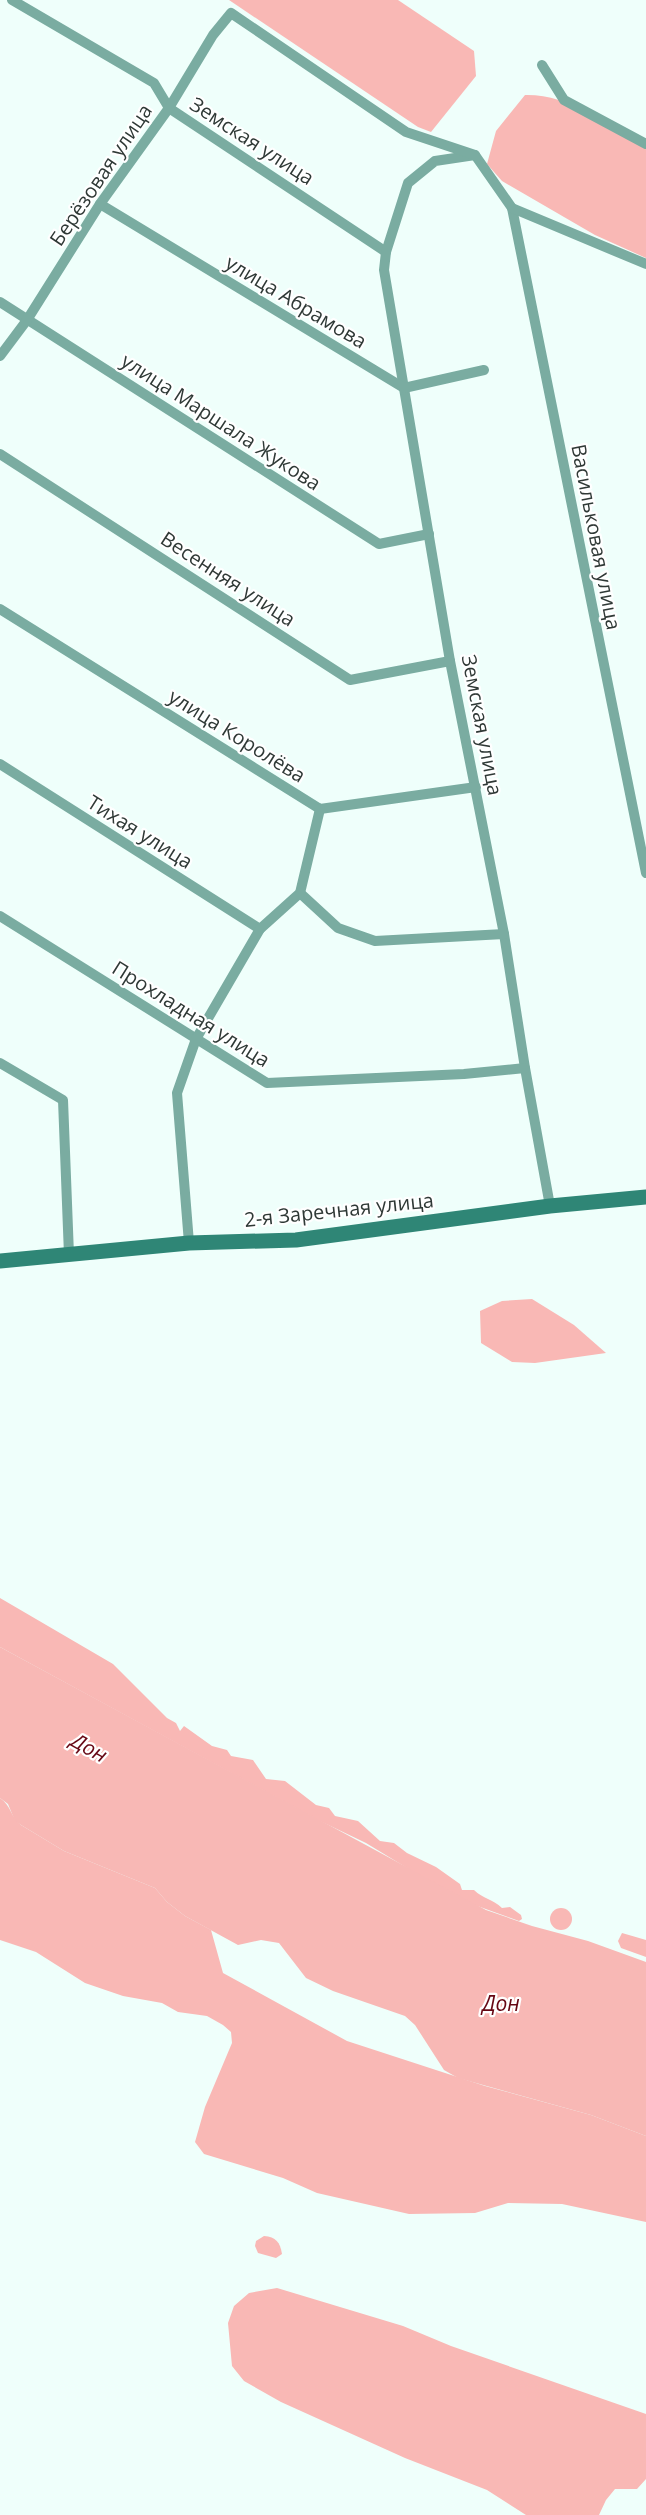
<svg xmlns="http://www.w3.org/2000/svg" width="646" height="2515" font-family="'Open Sans',sans-serif">
  <style>
    .forest { fill: #f9b8b5 }
    .water { fill: #f8b8b5 }
    .lines { fill: none; stroke-linecap: round; stroke-linejoin: round }
    .street { stroke: #7aaca1; stroke-width: 10 }
    .secondary { stroke: #2f8676; stroke-width: 15 }
    .labels { text-anchor: middle; stroke-width: 4.5; stroke-linejoin: round; paint-order: stroke }
    .street-label { font-size: 20px; fill: #2f3936; stroke: #fff }
    .water-label { font-size: 21px; font-style: italic; fill: #660714; stroke: #fff }
  </style>
  <rect width="100%" height="100%" fill="#effffb"/>
  <g class="forest">
    <polygon points="229,0 398,0 474,51 476,76 431,132 418,127"/>
    <path d="M525,95C569,94 608,124 646,144V258L595,235L502,181L487,164L496,131Z"/>
    <polygon points="532,1299 574,1325 606,1353 535,1363 512,1362 481,1343 480,1311 502,1301"/>
    <path d="M0,1598L113,1664L167,1718L176,1723L180,1731L184,1726L212,1746L227,1750L231,1756L253,1760L266,1779L285,1781L316,1805L329,1808L335,1816L358,1821L380,1841L394,1843L407,1853L436,1867L460,1884L462,1890H474C483,1899 493,1899 502,1908L510,1907L521,1915L522,1919L519,1921L458,1899L366,1843L318,1820L0,1647Z"/>
    <path d="M0,1798C11,1805 11,1818 21,1825L64,1851L155,1888L167,1902L185,1916L211,1930L223,1973L347,2041L485,2086L591,2115L646,2136V2222L562,2204L508,2203L475,2213L409,2214L317,2193L283,2178L204,2154L195,2142L205,2107L232,2043L231,2032L223,2025L207,2016L178,2012L162,2003L123,1996L85,1983L36,1952L0,1940Z"/>
    <circle cx="561" cy="1919" r="11"/>
    <polygon points="622,1933 646,1940 646,1957 621,1948 618,1941"/>
    <path d="M264,2236C276,2237 280,2242 282,2254L276,2258L258,2253L255,2246L256,2241Z"/>
    <polygon points="277,2288 403,2326 451,2346 646,2414 646,2479 637,2489 615,2489 606,2500 599,2515 526,2515 487,2490 405,2458 281,2402 244,2381 232,2366 228,2323 234,2306 249,2293"/>
  </g>
  <polygon class="water" points="0,1647 486,1910 532,1926 588,1941 646,1962 646,2136 591,2115 458,2078 444,2070 415,2025 405,2016 333,1991 306,1978 279,1943 261,1940 238,1945 185,1916 167,1902 155,1888 64,1851 21,1825 15,1821 8,1804 0,1798"/>
  <g class="lines">
    <g class="street">
      <polyline points="12,0 154,83 169,108 386,252"/>
      <polyline points="542,65 564,100 646,144"/>
      <polyline points="475,155 435,161 408,183 386,252 384,270 450,661 504,934 525,1068 550,1206"/>
      <polyline points="100,204 404,388 484,370"/>
      <polyline points="512,208 646,873"/>
      <polyline points="0,302 379,544 429,534"/>
      <polyline points="0,356 27,320 100,204 169,108 213,35 231,13 406,132 475,155 512,208 646,264"/>
      <polyline points="0,454 350,680 450,661"/>
      <polyline points="0,609 320,809 476,787"/>
      <polyline points="0,764 260,929"/>
      <polyline points="300,893 338,928 375,941 504,934"/>
      <polyline points="0,916 267,1083 464,1074 525,1068"/>
      <polyline points="0,1063 63,1100 69,1255"/>
      <polyline points="189,1243 177,1093 196,1039 260,929 300,893 320,809"/>
    </g>
    <polyline class="secondary" points="0,1261 189,1243 296,1240 550,1206 646,1197"/>
  </g>
  <g class="labels">
    <g class="street-label">
      <text transform="translate(252 141) rotate(33)" y="7">Земская улица</text>
      <text transform="translate(101 175) rotate(-56)" y="7">Берёзовая улица</text>
      <text transform="translate(296 302) rotate(31)" y="7">улица Абрамова</text>
      <text transform="translate(221 422) rotate(33)" y="7">улица Маршала Жукова</text>
      <text transform="translate(596 537) rotate(79)" y="7">Васильковая улица</text>
      <text transform="translate(228 579) rotate(33)" y="7">Весенняя улица</text>
      <text transform="translate(482 725) rotate(79)" y="7">Земская улица</text>
      <text transform="translate(237 736) rotate(32)" y="7">улица Королёва</text>
      <text transform="translate(140 832) rotate(32)" y="7">Тихая улица</text>
      <text transform="translate(191 1014) rotate(32)" y="7">Прохладная улица</text>
      <text transform="translate(339 1210) rotate(-6)" y="7">2-я Заречная улица</text>
    </g>
    <g class="water-label">
      <text transform="translate(89 1748) rotate(29)" y="7">Дон</text>
      <text x="501" y="2011">Дон</text>
    </g>
  </g>
</svg>
